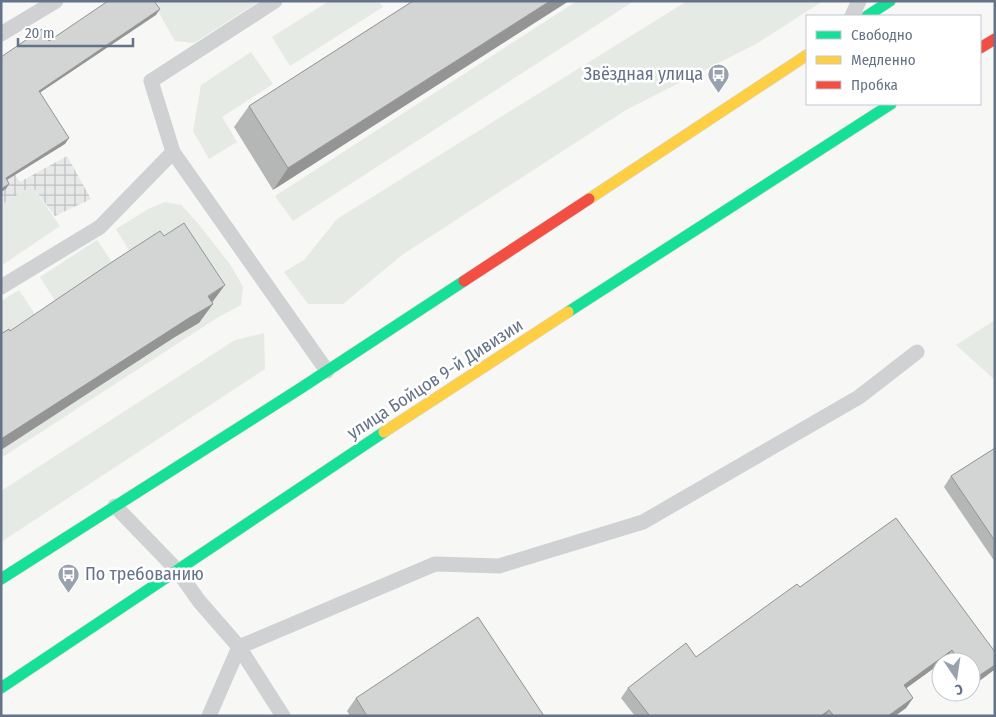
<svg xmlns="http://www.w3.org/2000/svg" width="996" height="717" font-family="'Fira Sans Condensed',sans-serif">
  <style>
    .industrial { fill: url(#industrial-grid) }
    .green { fill: #e6eae4 }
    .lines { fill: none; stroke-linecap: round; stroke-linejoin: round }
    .fast-casing { stroke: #d3d5d6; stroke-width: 12 }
    .slow-casing { stroke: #d3d5d6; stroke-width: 12 }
    .jam-casing { stroke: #d3d5d6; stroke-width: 12 }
    .lane { stroke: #d0d1d2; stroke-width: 15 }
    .fast { stroke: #16e098; stroke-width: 11 }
    .slow { stroke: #ffcf43; stroke-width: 11 }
    .jam { stroke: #f24e42; stroke-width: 11 }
    .wall { fill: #b5b6b6 }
    .shaded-wall { fill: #949494 }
    .building { fill: #d3d4d4; stroke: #949494 }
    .labels { text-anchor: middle; stroke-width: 5; stroke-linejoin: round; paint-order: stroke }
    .poi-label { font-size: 18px; fill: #657388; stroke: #fff; text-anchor: end }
    .street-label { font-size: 18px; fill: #657388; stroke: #fff }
  </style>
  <defs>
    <pattern id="industrial-grid" width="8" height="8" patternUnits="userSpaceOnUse" patternTransform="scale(1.25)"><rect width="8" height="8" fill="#e7e8e8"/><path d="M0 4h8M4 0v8" fill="none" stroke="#bfc0c2"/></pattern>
  </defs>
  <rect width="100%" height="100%" fill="#f7f7f6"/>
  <polygon class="industrial" points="1,154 20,182 67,156 91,199 55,216 32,186 1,205"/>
  <g class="green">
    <polygon points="152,1 260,1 194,43 175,41"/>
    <polygon points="329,1 379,1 383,7 290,66 272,37"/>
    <polygon points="577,1 634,1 293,221 275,196"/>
    <polygon points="687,1 823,1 756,44 626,110 402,255 343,304 308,304 284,272 304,260 337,219"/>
    <polygon points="251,52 273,84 222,117 237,142 209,159 193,131 201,85"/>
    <polygon points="32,186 60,226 1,266 1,205"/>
    <polygon points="165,202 181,205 196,221 230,264 243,287 241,305 217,318 1,458 1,435 135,260 116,229 148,209"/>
    <polygon points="97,240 117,270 59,307 40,277"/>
    <polygon points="19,290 39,320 1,345 1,301"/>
    <polygon points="995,320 995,380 956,345"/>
    <polygon points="264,333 265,369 1,542 1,491 235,340"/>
  </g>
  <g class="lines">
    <defs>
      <g id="fast">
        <polyline points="867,16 890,1"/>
        <polyline points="568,312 891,104"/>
        <polyline points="1,579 301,388 464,281"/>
        <polyline points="1,688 384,432"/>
      </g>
      <g id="slow">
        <polyline points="589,199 807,55"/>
        <polyline points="384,432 568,312"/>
      </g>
      <g id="jam">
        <polyline points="980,48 995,39"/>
        <polyline points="464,281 589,199"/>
      </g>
    </defs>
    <use href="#fast" class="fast-casing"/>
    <use href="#slow" class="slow-casing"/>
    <use href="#jam" class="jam-casing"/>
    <g class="lane">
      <polyline points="275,1 151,81 173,152 327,371"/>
      <polyline points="852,16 859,1"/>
      <polyline points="1,34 56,1"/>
      <polyline points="1,287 100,227 173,152"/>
      <polyline points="115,506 177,570 199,601 239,647 283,716"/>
      <polyline points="209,716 239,647 435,564 499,566 643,522 859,397 917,352"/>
    </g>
    <use href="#fast" class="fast"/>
    <use href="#slow" class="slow"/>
    <use href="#jam" class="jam"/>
  </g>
  <g class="wall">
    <polygon points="413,1 273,190 234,127 249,106"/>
    <polygon points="995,448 995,562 944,487 951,476"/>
    <polygon points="896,518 994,670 971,687 971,662 947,662 945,660 906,688 913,698 906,708 895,716 635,716 621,698 628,688 696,657 800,587"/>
    <polygon points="356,698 544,716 350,716 347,711"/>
  </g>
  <g class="shaded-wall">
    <polygon points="550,1 569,1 273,190 288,168"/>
    <polygon points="160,9 156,15 35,96 39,91"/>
    <polygon points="69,138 65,144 2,183 6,178"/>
    <polygon points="9,184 6,189 1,192 1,189"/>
    <polygon points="225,285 211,304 213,304 199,323 175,337 1,450 1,439"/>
    <polygon points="952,650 945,660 941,662 941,663 897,695 904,685"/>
    <polygon points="995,665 994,670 971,687 971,684 974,679"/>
    <polygon points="913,698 906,708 895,716 888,716"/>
    <polygon points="829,710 825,716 821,716"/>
  </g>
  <g class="building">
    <polygon points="108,1 154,1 160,9 39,91 69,138 6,178 9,184 1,189 1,57 42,29 49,41"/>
    <polygon points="413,1 550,1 288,168 249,106"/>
    <polygon points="184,223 225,285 208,296 213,304 189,318 1,439 1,334 9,329 10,331 112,262 160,231 164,236"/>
    <polygon points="995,448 995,541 951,476"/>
    <polygon points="896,518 995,652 995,665 974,679 971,675 971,662 961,662 952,650 904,685 913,698 888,716 834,716 829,710 821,716 650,716 628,688 686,643 696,657 797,584 800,587"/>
    <polygon points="478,617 544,716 367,716 356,698"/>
  </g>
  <defs>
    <symbol id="bus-pin" viewBox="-11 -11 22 30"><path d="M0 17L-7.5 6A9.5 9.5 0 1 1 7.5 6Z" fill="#98a1ae" stroke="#fff"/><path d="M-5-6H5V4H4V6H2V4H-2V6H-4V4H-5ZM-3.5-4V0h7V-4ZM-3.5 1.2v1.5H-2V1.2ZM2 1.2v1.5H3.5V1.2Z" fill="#fff"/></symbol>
  </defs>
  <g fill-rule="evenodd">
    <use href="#bus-pin" x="706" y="62" width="25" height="34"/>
    <use href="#bus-pin" x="56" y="562" width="25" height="34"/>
  </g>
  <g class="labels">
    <g class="poi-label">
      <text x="703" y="80">Звёздная улица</text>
      <text x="85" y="580" text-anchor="start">По требованию</text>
    </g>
    <g class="street-label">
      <text transform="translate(435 379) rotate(-33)" y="6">улица Бойцов 9-й Дивизии</text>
    </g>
  </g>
  <rect width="996" height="717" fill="none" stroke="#657388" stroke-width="5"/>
  <rect x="806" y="15" width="175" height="90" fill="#ffffff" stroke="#c1c7cf"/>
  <rect x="816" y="31" width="25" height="8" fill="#16e098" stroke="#c1c7cf"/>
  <text x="851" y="40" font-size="15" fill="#657388">Свободно</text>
  <rect x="816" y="56" width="25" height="8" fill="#ffcf43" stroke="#c1c7cf"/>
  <text x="851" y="65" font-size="15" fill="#657388">Медленно</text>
  <rect x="816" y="81" width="25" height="8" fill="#f24e42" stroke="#c1c7cf"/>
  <text x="851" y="90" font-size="15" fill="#657388">Пробка</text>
  <g transform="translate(956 677) rotate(167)"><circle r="24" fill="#ffffff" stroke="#c1c7cf"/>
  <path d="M0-4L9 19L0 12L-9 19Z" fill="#98a1ae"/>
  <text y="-8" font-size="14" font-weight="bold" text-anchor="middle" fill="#657388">С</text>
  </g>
  <path d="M18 38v8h115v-8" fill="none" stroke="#657388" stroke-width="2.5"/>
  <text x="25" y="38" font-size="15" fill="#657388" stroke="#ffffff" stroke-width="4" paint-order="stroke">20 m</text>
</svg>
